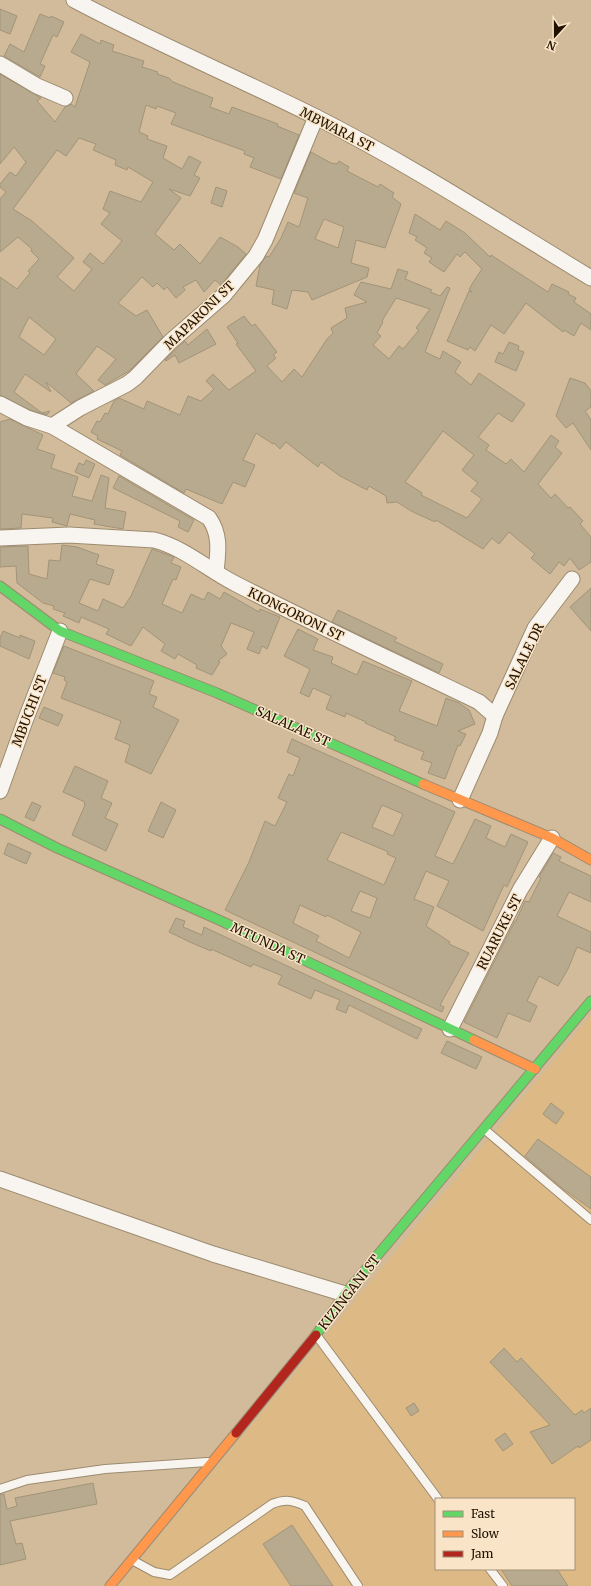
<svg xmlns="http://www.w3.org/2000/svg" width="591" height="1586" font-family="Merriweather,serif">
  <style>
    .built { fill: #dcb985; fill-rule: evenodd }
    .building { fill: #b8aa8e; stroke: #a29479; fill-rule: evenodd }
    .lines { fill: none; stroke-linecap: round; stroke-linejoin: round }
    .lane-casing { stroke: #9c8b70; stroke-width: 10 }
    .street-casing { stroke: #9c8b70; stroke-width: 17 }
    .fast-casing { stroke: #9c8b70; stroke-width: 11 }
    .slow-casing { stroke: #9c8b70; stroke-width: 11 }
    .jam-casing { stroke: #9c8b70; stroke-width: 11 }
    .lane { stroke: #f8f5f0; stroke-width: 8 }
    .street { stroke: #f8f5f0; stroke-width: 15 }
    .fast { stroke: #63d668; stroke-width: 9 }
    .slow { stroke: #ff974d; stroke-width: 9 }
    .jam { stroke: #b3261e; stroke-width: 9 }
    .labels { text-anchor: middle; stroke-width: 3; stroke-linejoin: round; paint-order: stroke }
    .street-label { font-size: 13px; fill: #201200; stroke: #f9e4c7 }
  </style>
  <rect width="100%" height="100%" fill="#d2bb9a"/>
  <path class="built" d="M591,1015V1586H118ZM436,1499H574V1569H436Z"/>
  <g class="building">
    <polygon points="0,9 17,16 10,34 0,30"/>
    <polygon points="40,14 50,18 51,16 64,22 57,37 53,35 40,64 45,66 40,77 4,56 10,44 24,52"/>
    <path d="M81,34L100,44L101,40L114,45L112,51L144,61L142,67L158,72L157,74L169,78L173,82L213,98L210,107L229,114L232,107L278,124L277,126L299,135L281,179L250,167L254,158L244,154L245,151L171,124L176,113L157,106L156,109L146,105L139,132L148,136L147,139L167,146L163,158L182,169L189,156L201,162L194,175L200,178L190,196L169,189L181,198L155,234L174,250L180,244L200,264L220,237L238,247L246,254L221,285L215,280L204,292L196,280L183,287L185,290L176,298L167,287L164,290L157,283L153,287L142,277L118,303L136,316L147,310L163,337L129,371L105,385L98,380L116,359L97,346L76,374L94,391L71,403L46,382L51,392L25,374L14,392L42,413L50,411L47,415L30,410L0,395V277L17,289L30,273L28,271L39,259L31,251L32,249L18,237L0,252V199L6,192L0,187V184L10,172L16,176L26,162L14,147L0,164V74L41,98L37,101L55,122L65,107L71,104L75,107L90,62L71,52ZM79,138L96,144L93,150L116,160L115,165L127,170L128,167L153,182L141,202L110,191L103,209L110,213L101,224L122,241L103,264L90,253L83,262L92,269L74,291L57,277L74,258L32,221L13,209L57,150L66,156ZM29,317L56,339L44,355L19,337Z"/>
    <path d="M311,152L331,163L337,164L339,161L349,167L347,171L378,187L380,184L394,193L392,197L401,204L385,248L356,240L351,263L369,268L367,277L312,300L308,292L292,290L287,309L272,304L274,290L256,286L260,265L266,256L269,257L281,238L288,222L299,227L308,198L294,193ZM324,219L344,227L338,248L315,239Z"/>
    <polygon points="216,187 227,191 222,207 211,203"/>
    <polygon points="415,214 440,230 446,221 465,233 490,257 491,255 548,292 552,284 569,292 568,294 576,298 574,302 591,314 591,330 581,323 574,336 564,330 563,332 526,303 504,334 491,325 475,351 470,347 468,350 447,341 469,291 472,292 469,290 472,284 482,269 465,252 460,257 457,254 444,272 429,262 432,258 424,253 427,248 415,240 417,237 409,233"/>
    <path d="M398,269L408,272L405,279L432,290L430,292L440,296L447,287L450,288L425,352L440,359L443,351L461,362L455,372L471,385L479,373L525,404L512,422L498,413L478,437L489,445L486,450L506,464L511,459L524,472L551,435L559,441L555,447L562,453L538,484L551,498L555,494L568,508L570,507L583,521L580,524L591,537V562L579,570L570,558L564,566L559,562L550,574L531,558L535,554L509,532L499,544L492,538L483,549L436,520L435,522L411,511L397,502L387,503L386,496L369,486L367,490L340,476L321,462L318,467L286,442L280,449L274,443L273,444L256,433L243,460L255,465L245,487L233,482L222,504L186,489L184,493L120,455L122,451L97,439L98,436L91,432L97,421L100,422L105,413L108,414L114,401L119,398L144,409L147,401L180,415L188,396L201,401L214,389L206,381L213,374L229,390L256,371L236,344L238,343L227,327L244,316L252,326L255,324L277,352L273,355L276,358L267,366L282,382L294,369L302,377L327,339L333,333L331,328L347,318L345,308L367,302L354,295L361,282L391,289ZM396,298L430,309L416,328L419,330L403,349L399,346L389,359L373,345L381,336L377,333L383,322L382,321ZM443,431L474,455L462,470L478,483L471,491L482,499L467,518L421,495L422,493L405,482Z"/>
    <polygon points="207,329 216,344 179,363 175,355 166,361 165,360 185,341 188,345"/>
    <polygon points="509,342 519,346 518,350 524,352 516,371 495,362 499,352 503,354"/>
    <polygon points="570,378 585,383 591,391 591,407 585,411 591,420 591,450 573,423 566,428 556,416"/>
    <polygon points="10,419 43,435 37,449 55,455 51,468 78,477 72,496 92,501 101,475 109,478 105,508 126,512 123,529 94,524 95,520 70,514 67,526 52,522 53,518 22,514 21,528 0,529 0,422"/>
    <polygon points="86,460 95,464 89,478 75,472 79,463 84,465"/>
    <polygon points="119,476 194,520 188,532 178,527 180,521 113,488"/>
    <polygon points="62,545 77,547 99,555 96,564 114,570 109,585 90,579 79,603 98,611 103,599 123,608 131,596 152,549 174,557 171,563 181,567 176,580 173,579 162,604 182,613 191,594 204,600 208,592 220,599 224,592 259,612 260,609 280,617 267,649 262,646 259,654 247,649 254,632 231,623 221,646 227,654 218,661 220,662 212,675 196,668 197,665 178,654 175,659 161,651 165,644 143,627 131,646 106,634 109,629 81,617 79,623 63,616 65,613 53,609 54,606 43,603 17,583 16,566 0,567 0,547 28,546 29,574 47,579 49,560 60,561"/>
    <polygon points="591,588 591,631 570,607"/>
    <polygon points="338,610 397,638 394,641 443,664 439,673 332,622"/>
    <polygon points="298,629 318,639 313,650 333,657 331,663 357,675 363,661 412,681 399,711 437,726 446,698 459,703 469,710 475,724 458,731 466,734 460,746 458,745 445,779 428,773 432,763 421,759 424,752 394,740 396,737 365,723 366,722 346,713 345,717 326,709 331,696 313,688 309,697 300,693 310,669 284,656"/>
    <polygon points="3,631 20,638 20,635 35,641 29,659 0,646 0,638"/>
    <polygon points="64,646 154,681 149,694 157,697 153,707 179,720 151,774 125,762 130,745 115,739 121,721 61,698 67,682 64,680 65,677 53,673"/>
    <polygon points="44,707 63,715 58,726 39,718"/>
    <path d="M292,739L455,812L435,856L453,864L475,819L491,826L486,838L505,847L511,834L528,842L507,887L504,885L483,931L437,906L449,881L426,871L414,899L434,907L426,926L450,942L449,944L469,953L440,1005L444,1007L442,1012L225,910L249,862L265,821L275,826L287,802L278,798L289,774L293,776L300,758L287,752ZM382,805L403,814L393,836L372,827ZM341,832L384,850L388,852L387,854L396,858L384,885L327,860ZM360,891L377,898L370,918L351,911ZM300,905L326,917L327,915L361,932L349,958L316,941L319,936L293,923Z"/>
    <polygon points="75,766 108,781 101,798 112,803 105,818 118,824 106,851 72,835 85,805 84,804 85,802 63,792"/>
    <polygon points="32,802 41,806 34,821 25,817"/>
    <polygon points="161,802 176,810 163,838 148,831"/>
    <polygon points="8,843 31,853 26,864 4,854"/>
    <polygon points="553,853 561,857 559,861 591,876 591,902 569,892 557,916 591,932 591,953 577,947 568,969 558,986 539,976 527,1001 537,1006 530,1022 508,1013 497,1038 464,1022 515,921 516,921 525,901 529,902 541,878 539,877"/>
    <polygon points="176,918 185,921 183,927 202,935 204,927 422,1029 417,1039 349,1005 346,1013 336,1009 340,1000 315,990 311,999 278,984 282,976 278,974 253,964 251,967 211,949 211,951 192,943 169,932"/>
    <polygon points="447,1041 482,1057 476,1069 441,1053"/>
    <polygon points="551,1103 564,1113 556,1124 543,1114"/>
    <polygon points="538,1139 591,1177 591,1209 562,1188 525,1156"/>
    <polygon points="504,1348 517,1362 521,1358 575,1415 582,1410 584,1413 591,1408 591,1440 579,1448 578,1446 552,1464 530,1432 550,1425 490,1362"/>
    <polygon points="414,1403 419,1411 411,1416 406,1408"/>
    <polygon points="505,1433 513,1444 503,1451 495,1440"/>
    <polygon points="93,1483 97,1504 10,1521 16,1544 22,1543 26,1559 0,1565 0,1495 4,1494 7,1509 17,1506 15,1498"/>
    <polygon points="292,1525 333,1586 291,1586 263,1544"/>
    <polygon points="501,1569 557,1569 568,1586 512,1586"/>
  </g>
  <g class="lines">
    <defs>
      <g id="lane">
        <polyline points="484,1129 591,1220"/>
        <polyline points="317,1336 438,1499"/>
        <polyline points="0,1489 27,1480 105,1469 207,1462"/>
        <path d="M132,1560L154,1572L170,1575L272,1504C285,1499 292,1500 305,1506L358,1586"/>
        <polyline points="490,1569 503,1586"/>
      </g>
      <g id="street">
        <path d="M74,0C153,42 236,77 316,117C411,165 500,223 591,278"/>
        <polyline points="0,64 37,86 65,98"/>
        <polyline points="0,404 27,418 52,426 80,408 127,384 135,378 170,342 224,295 256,256 265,240 316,117"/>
        <path d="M52,426L209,518C221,535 218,552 216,572"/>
        <path d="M0,538L69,535L154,540C185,548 208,570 236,584C316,625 398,663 479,702L495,716L490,733L460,800"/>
        <polyline points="495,716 535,628 572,579"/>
        <polyline points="0,791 25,721 60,631"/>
        <polyline points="450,1029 520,890 552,838"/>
        <polyline points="0,1179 213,1254 345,1294"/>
      </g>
      <g id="fast">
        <polyline points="0,586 60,631 217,693 423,784"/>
        <polyline points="0,819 57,848 219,920 474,1040"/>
        <polyline points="316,1335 345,1294 591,1001"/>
      </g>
      <g id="slow">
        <polyline points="423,784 552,838 591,860"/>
        <polyline points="474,1040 535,1069"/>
        <polyline points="110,1586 236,1433"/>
      </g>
      <polyline id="jam" points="236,1433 316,1335"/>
    </defs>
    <use href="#lane" class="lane-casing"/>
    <use href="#street" class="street-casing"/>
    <use href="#fast" class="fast-casing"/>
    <use href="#slow" class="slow-casing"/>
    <use href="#jam" class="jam-casing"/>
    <use href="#lane" class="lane"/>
    <use href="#street" class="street"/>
    <use href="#fast" class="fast"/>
    <use href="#slow" class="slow"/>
    <use href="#jam" class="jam"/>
  </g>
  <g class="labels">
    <g class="street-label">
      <text transform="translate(337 129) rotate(27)" y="5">MBWARA ST</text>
      <text transform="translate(199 315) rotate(-44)" y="5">MAPARONI ST</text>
      <text transform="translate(296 614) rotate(26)" y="5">KIONGORONI ST</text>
      <text transform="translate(524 656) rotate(-64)" y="5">SALALE DR</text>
      <text transform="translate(29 711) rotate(-69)" y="5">MBUCHI ST</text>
      <text transform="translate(293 726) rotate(24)" y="5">SALALAE ST</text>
      <text transform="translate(499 932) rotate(-63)" y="5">RUARUKE ST</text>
      <text transform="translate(268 943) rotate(25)" y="5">MTUNDA ST</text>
      <text transform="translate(349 1292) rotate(-52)" y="5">KIZINGANI ST</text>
    </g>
  </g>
  <rect x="435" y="1498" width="140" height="72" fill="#f9e4c7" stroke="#a29077"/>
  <rect x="443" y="1511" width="20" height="6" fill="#63d668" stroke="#a29077"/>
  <text x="471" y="1518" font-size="12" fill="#201200">Fast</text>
  <rect x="443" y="1531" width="20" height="6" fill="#ff974d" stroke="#a29077"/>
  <text x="471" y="1538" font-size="12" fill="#201200">Slow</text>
  <rect x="443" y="1551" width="20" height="6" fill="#b3261e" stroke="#a29077"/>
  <text x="471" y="1558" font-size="12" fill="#201200">Jam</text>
  <g transform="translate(555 36) rotate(201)" stroke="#f9e4c7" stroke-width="3" paint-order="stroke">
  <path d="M0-3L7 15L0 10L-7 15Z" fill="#201200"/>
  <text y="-6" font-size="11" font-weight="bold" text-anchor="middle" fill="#201200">N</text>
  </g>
</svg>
